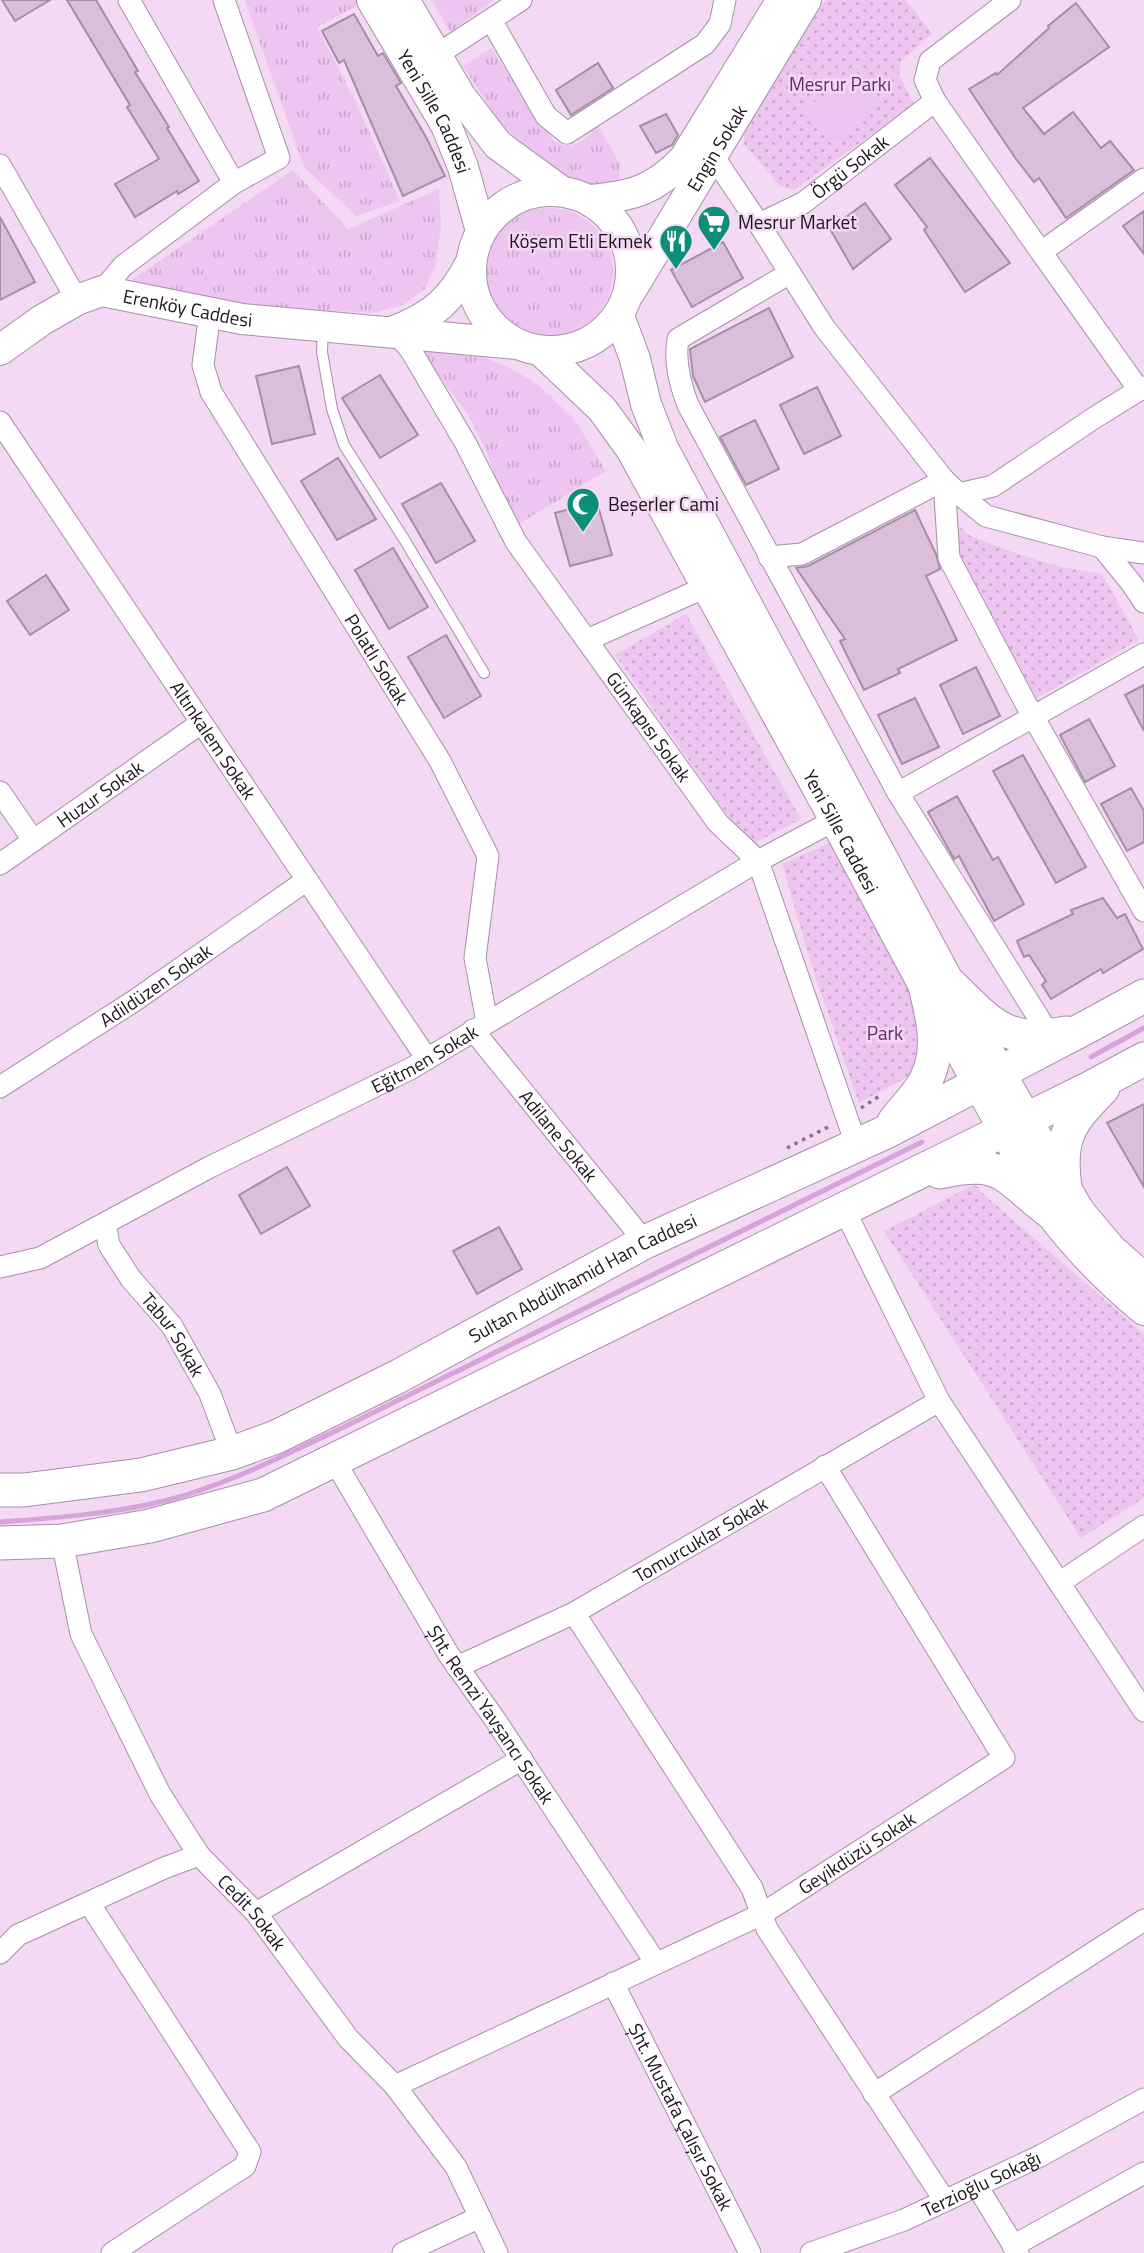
<svg xmlns="http://www.w3.org/2000/svg" width="1144" height="2253" font-family="'Titillium Web',sans-serif">
  <style>
    .grass { fill: url(#grass-tufts) }
    .park { fill: url(#park-dots) }
    .garden { fill: #eec5f0 }
    .lines { fill: none; stroke-linecap: round; stroke-linejoin: round }
    .stream { stroke: #d6a4d9; stroke-width: 5 }
    .building { fill: #d9bfda; stroke: #a68ea8; stroke-width: 2 }
    .lane-casing { stroke: #a88fa9; stroke-width: 12 }
    .street-casing { stroke: #a88fa9; stroke-width: 23 }
    .secondary-casing { stroke: #a88fa9; stroke-width: 32 }
    .primary-casing { stroke: #a88fa9; stroke-width: 35 }
    .path { stroke: #867487; stroke-width: 3.5; stroke-dasharray: 3.5 5; stroke-linecap: butt }
    .lane { stroke: #fff; stroke-width: 10 }
    .street { stroke: #fff; stroke-width: 21 }
    .secondary { stroke: #fff; stroke-width: 30 }
    .primary { stroke: #fff; stroke-width: 33 }
    .labels { text-anchor: middle; stroke-width: 5; stroke-linejoin: round; paint-order: stroke }
    .park-label { font-size: 19px; fill: #65296a; stroke: #f4d9f5 }
    .street-label { font-size: 19px; fill: #1d141e; stroke: #f4d9f5 }
    .poi-label { font-size: 19px; fill: #1d141e; stroke: #f4d9f5; text-anchor: start }
  </style>
  <defs>
    <pattern id="grass-tufts" width="24" height="20" patternUnits="userSpaceOnUse" patternTransform="scale(1.75)"><rect width="24" height="20" fill="#eec5f0"/><path d="M3 7l-1-3M5 7V3M7 7l1-3M15 17l-1-3M17 17v-4M19 17l1-3" fill="none" stroke="#cca8cd"/></pattern>
    <pattern id="park-dots" width="8" height="8" patternUnits="userSpaceOnUse" patternTransform="scale(1.75)"><rect width="8" height="8" fill="#eec5f0"/><path d="M2 2h.1M6 6h.1" fill="none" stroke="#cca8cd" stroke-width="1.8" stroke-linecap="round"/></pattern>
  </defs>
  <rect width="100%" height="100%" fill="#f4d9f5"/>
  <g class="grass">
    <polygon points="247,0 358,0 360,4 317,27 355,100 400,201 356,216 304,167 245,1"/>
    <polygon points="432,0 494,0 450,32"/>
    <path d="M491,48L554,141C575,152 582,141 598,126L620,164L619,181L594,186L567,177L551,168L500,124L463,66Z"/>
    <polygon points="293,170 348,229 439,189 441,226 436,264 425,289 403,305 373,313 254,306 126,284"/>
    <circle cx="549" cy="272" r="64"/>
    <polygon points="428,351 487,358 516,371 541,387 575,420 606,471 519,524 498,485 487,453 469,416 423,355"/>
  </g>
  <g class="park">
    <polygon points="825,0 906,0 932,34 901,61 899,75 914,104 794,190 780,186 744,144 744,121"/>
    <path d="M953,526L961,527L966,534C1010,552 1054,568 1102,574L1139,640L1035,699L946,540Z"/>
    <polygon points="686,614 801,819 749,846 615,655"/>
    <polygon points="832,842 946,1042 940,1059 859,1103 814,973 782,864"/>
    <polygon points="975,1184 981,1192 1144,1334 1144,1498 1081,1538 884,1231"/>
  </g>
  <polygon class="garden" points="857,72 881,105 830,142 805,109"/>
  <g class="lines">
    <g class="stream">
      <polyline points="1091,1057 1144,1028"/>
      <path d="M0,1522C55,1518 110,1514 164,1501C227,1485 287,1454 346,1426L922,1142"/>
    </g>
  </g>
  <g class="building">
    <polygon points="2,0 50,0 15,21"/>
    <polygon points="67,0 96,0 138,71 135,72 169,127 167,128 199,181 178,194 177,191 135,217 115,184 159,159 127,107 130,105"/>
    <polygon points="1076,3 1109,47 1023,108 1044,134 1073,112 1101,148 1110,141 1134,170 1066,218 1039,178 1034,182 1016,159 969,89 996,73 997,75 1049,28 1048,26"/>
    <polygon points="354,14 378,56 383,53 401,83 396,86 426,137 445,176 403,196 344,60 339,63 322,31"/>
    <polygon points="598,63 613,88 571,115 556,90"/>
    <polygon points="666,114 678,135 672,145 656,153 640,126"/>
    <polygon points="930,158 1010,263 965,292 924,230 927,227 895,185"/>
    <polygon points="865,203 891,239 853,269 830,229"/>
    <polygon points="1144,211 1144,254 1123,226"/>
    <polygon points="0,217 35,282 0,300"/>
    <polygon points="723,242 743,278 692,307 671,270"/>
    <polygon points="769,308 793,357 705,402 693,376 690,349"/>
    <polygon points="299,366 315,434 272,444 256,376"/>
    <polygon points="380,375 418,435 380,458 342,398"/>
    <polygon points="817,387 841,436 804,454 780,405"/>
    <polygon points="755,420 779,469 746,485 720,437"/>
    <polygon points="338,458 376,519 337,540 301,481"/>
    <polygon points="441,483 475,541 436,563 402,504"/>
    <polygon points="597,502 612,555 570,566 555,513"/>
    <polygon points="915,510 936,554 940,569 926,576 957,640 898,669 900,673 864,690 840,641 845,639 796,568 808,566"/>
    <polygon points="393,548 428,607 389,629 355,570"/>
    <polygon points="46,575 69,610 30,635 7,601"/>
    <polygon points="446,635 481,696 444,718 408,657"/>
    <polygon points="976,667 1000,716 963,734 940,685"/>
    <polygon points="1144,685 1144,731 1125,695"/>
    <polygon points="915,698 939,747 902,764 878,715"/>
    <polygon points="1089,719 1115,766 1085,782 1060,735"/>
    <polygon points="1023,755 1086,867 1056,883 993,771"/>
    <polygon points="1131,788 1144,811 1144,842 1127,851 1101,804"/>
    <polygon points="957,796 993,860 998,857 1024,904 994,921 959,856 954,859 928,812"/>
    <polygon points="1103,898 1117,918 1125,914 1143,949 1103,973 1101,969 1051,999 1042,985 1046,981 1029,955 1024,957 1017,941 1073,914 1071,910"/>
    <polygon points="1144,1104 1144,1187 1107,1123"/>
    <polygon points="287,1167 310,1206 261,1234 239,1195"/>
    <polygon points="499,1227 522,1269 477,1294 453,1251"/>
  </g>
  <g class="lines">
    <defs>
      <polyline id="lane" points="323,327 322,352 332,409 344,445 404,539 484,673"/>
      <g id="street">
        <polyline points="224,0 279,158 234,183"/>
        <polyline points="1010,0 930,61 925,80 935,101 1041,252"/>
        <polyline points="491,20 546,116 567,133 705,44 720,24 725,0"/>
        <polyline points="435,56 521,0"/>
        <polyline points="713,156 759,224 824,327 944,480 959,494 993,486 1094,418 1144,387"/>
        <polyline points="0,165 77,300"/>
        <path id="s1" d="M759,224L803,203L935,101"/>
        <path d="M790,273L678,339C674,362 680,384 688,405L898,793L1050,1036"/>
        <polyline points="102,291 123,266 234,183 129,0"/>
        <path id="s2" d="M210,312L203,365L211,392L440,761L488,856L475,958L487,1022"/>
        <path id="s3" d="M394,331L410,349L466,444L516,542L718,823L758,861L856,1144"/>
        <polyline points="1139,390 1041,252 1144,179"/>
        <path id="s4" d="M0,422L427,1059"/>
        <polyline points="944,480 949,558 1026,704 1144,911"/>
        <polyline points="959,494 986,516 1102,547 1144,553"/>
        <polyline points="1102,547 1132,584 1144,602"/>
        <polyline points="769,557 802,554 944,480"/>
        <polyline points="587,640 706,587"/>
        <polyline points="0,792 33,840"/>
        <polyline points="898,793 1144,654"/>
        <path id="s5" d="M0,864L201,723"/>
        <path id="s6" d="M473,1030L645,1242"/>
        <path id="s7" d="M0,1087L134,1001L307,880"/>
        <polyline points="844,1209 939,1401 1144,1711"/>
        <path id="s8" d="M105,1223L109,1245L131,1279L172,1326L210,1394L232,1453"/>
        <path id="s9" d="M0,1267L40,1258L208,1168L410,1069L758,861L835,820"/>
        <path id="s10" d="M334,1460L449,1655L494,1718L656,1963"/>
        <path id="s11" d="M62,1541L81,1634L160,1794L199,1855L256,1913L348,2038L395,2086L456,2167L497,2253"/>
        <polyline points="1059,1583 1144,1526"/>
        <polyline points="574,1613 752,1888 767,1929 945,2201"/>
        <path id="s12" d="M457,1667L574,1613L939,1401"/>
        <polyline points="89,1903 250,2152 245,2166 112,2253"/>
        <polyline points="256,1913 522,1759"/>
        <polyline points="0,1953 18,1935 164,1868 199,1855"/>
        <path id="s13" d="M613,1983L750,2253"/>
        <path id="s14" d="M395,2086L762,1914L1004,1758L825,1466"/>
        <polyline points="874,2094 1144,1920"/>
        <polyline points="977,2186 1018,2253"/>
        <polyline points="1013,2246 1144,2173"/>
        <polyline points="403,2253 480,2217"/>
        <path id="s15" d="M811,2253L904,2220L1040,2156L1144,2099"/>
      </g>
      <g id="secondary">
        <path id="s16" d="M372,0L446,125L463,167L481,231"/>
        <polyline points="404,0 461,97 498,145 561,191"/>
        <circle cx="551" cy="271" r="80"/>
        <path d="M591,200C632,196 655,190 684,159L782,0"/>
        <path id="s17" d="M630,292L806,0"/>
        <polyline points="619,316 635,359 646,404 663,448 950,984 1065,1187 1080,1212 1111,1249 1144,1278"/>
        <path d="M394,331C433,316 452,300 471,262"/>
        <path id="s18" d="M0,350L42,320L77,300L102,291L242,319L517,344"/>
        <path id="s19" d="M541,351L602,409L631,449L835,820L926,990L1049,1211C1077,1249 1108,1280 1144,1310"/>
      </g>
      <g id="primary">
        <path d="M950,984C991,1024 1005,1045 1066,1033"/>
        <path d="M894,1122C902,1111 911,1102 919,1091C942,1060 935,1026 926,990"/>
        <path d="M940,1172C1003,1158 1003,1176 1049,1211"/>
        <path d="M1065,1187C1058,1137 1069,1123 1103,1088"/>
        <path id="s20" d="M0,1490H24L141,1475L232,1453L276,1437L399,1376L645,1242L888,1131L1085,1028L1144,996"/>
        <polyline points="0,1543 62,1541 150,1526 263,1495 1090,1088 1144,1059"/>
      </g>
    </defs>
    <use href="#lane" class="lane-casing"/>
    <use href="#street" class="street-casing"/>
    <use href="#secondary" class="secondary-casing"/>
    <use href="#primary" class="primary-casing"/>
    <g class="path">
      <polyline points="861,1108 881,1095"/>
      <polyline points="787,1148 830,1126"/>
    </g>
    <use href="#lane" class="lane"/>
    <use href="#street" class="street"/>
    <use href="#secondary" class="secondary"/>
    <use href="#primary" class="primary"/>
  </g>
  <defs>
    <symbol id="supermarket-pin" viewBox="-11 -11 22 30"><path d="M0 17L-7.5 6A9.5 9.5 0 1 1 7.5 6Z" fill="#0b8f76" stroke="#f4d9f5"/><path d="M-6-5.5h2.5l.6 2H6L4.5 2H-2.5L-4.4-4H-6ZM-1.5 3.2a1.3 1.3 0 1 0 .1 0ZM3 3.2a1.3 1.3 0 1 0 .1 0Z" fill="#fff"/></symbol>
    <symbol id="restaurant-pin" viewBox="-11 -11 22 30"><path d="M0 17L-7.5 6A9.5 9.5 0 1 1 7.5 6Z" fill="#0b8f76" stroke="#f4d9f5"/><path d="M-5-6h1v4h1v-4h1v4h1v-4h1v5L-1.5 .5V6h-2V.5L-5-1ZM5-6V6H3V1.5H1.5Q1.5-4 5-6Z" fill="#fff"/></symbol>
    <symbol id="mosque-pin" viewBox="-11 -11 22 30"><path d="M0 17L-7.5 6A9.5 9.5 0 1 1 7.5 6Z" fill="#0b8f76" stroke="#f4d9f5"/><path d="M3.5-4.9A6 6 0 1 0 3.5 4.9A5 5 0 1 1 3.5-4.9Z" fill="#fff"/></symbol>
  </defs>
  <g fill-rule="evenodd">
    <use href="#supermarket-pin" x="695" y="203" width="38" height="52"/>
    <use href="#restaurant-pin" x="657" y="222" width="38" height="52"/>
    <use href="#mosque-pin" x="564" y="485" width="38" height="52"/>
  </g>
  <g class="labels">
    <g class="park-label">
      <text x="840" y="91">Mesrur Parkı</text>
      <text x="885" y="1040">Park</text>
    </g>
    <g class="street-label">
      <text dy="7" stroke="none"><textPath href="#s16" startOffset="128">Yeni Sille Caddesi</textPath></text>
      <text dy="7" stroke="none"><textPath href="#s17" startOffset="168">Engin Sokak</textPath></text>
      <text dy="7" stroke="none"><textPath href="#s1" startOffset="108">Örgü Sokak</textPath></text>
      <text dy="7" stroke="none"><textPath href="#s18" startOffset="206">Erenköy Caddesi</textPath></text>
      <text dy="7" stroke="none"><textPath href="#s2" startOffset="396">Polatlı Sokak</textPath></text>
      <text dy="7" stroke="none"><textPath href="#s3" startOffset="472">Günkapısı Sokak</textPath></text>
      <text dy="7" stroke="none"><textPath href="#s4" startOffset="383">Altınkalem Sokak</textPath></text>
      <text dy="7" stroke="none"><textPath href="#s5" startOffset="122">Huzur Sokak</textPath></text>
      <text dy="7" stroke="none"><textPath href="#s19" startOffset="570">Yeni Sille Caddesi</textPath></text>
      <text dy="7" stroke="none"><textPath href="#s7" startOffset="186">Adildüzen Sokak</textPath></text>
      <text dy="7" stroke="none"><textPath href="#s9" startOffset="474">Eğitmen Sokak</textPath></text>
      <text dy="7" stroke="none"><textPath href="#s6" startOffset="136">Adilane Sokak</textPath></text>
      <text dy="7" stroke="none"><textPath href="#s20" startOffset="628">Sultan Abdülhamid Han Caddesi</textPath></text>
      <text dy="7" stroke="none"><textPath href="#s8" startOffset="133">Tabur Sokak</textPath></text>
      <text dy="7" stroke="none"><textPath href="#s12" startOffset="275">Tomurcuklar Sokak</textPath></text>
      <text dy="7" stroke="none"><textPath href="#s10" startOffset="299">Şht. Remzi Yavşancı Sokak</textPath></text>
      <text dy="7" stroke="none"><textPath href="#s14" startOffset="518">Geyikdüzü Sokak</textPath></text>
      <text dy="7" stroke="none"><textPath href="#s11" startOffset="424">Cedit Sokak</textPath></text>
      <text dy="7" stroke="none"><textPath href="#s13" startOffset="150">Şht. Mustafa Çalışır Sokak</textPath></text>
      <text dy="7" stroke="none"><textPath href="#s15" startOffset="184">Terzioğlu Sokağı</textPath></text>
    </g>
    <g class="poi-label">
      <text x="738" y="229">Mesrur Market</text>
      <text x="652" y="248" text-anchor="end">Köşem Etli Ekmek</text>
      <text x="608" y="511">Beşerler Cami</text>
    </g>
  </g>
</svg>
